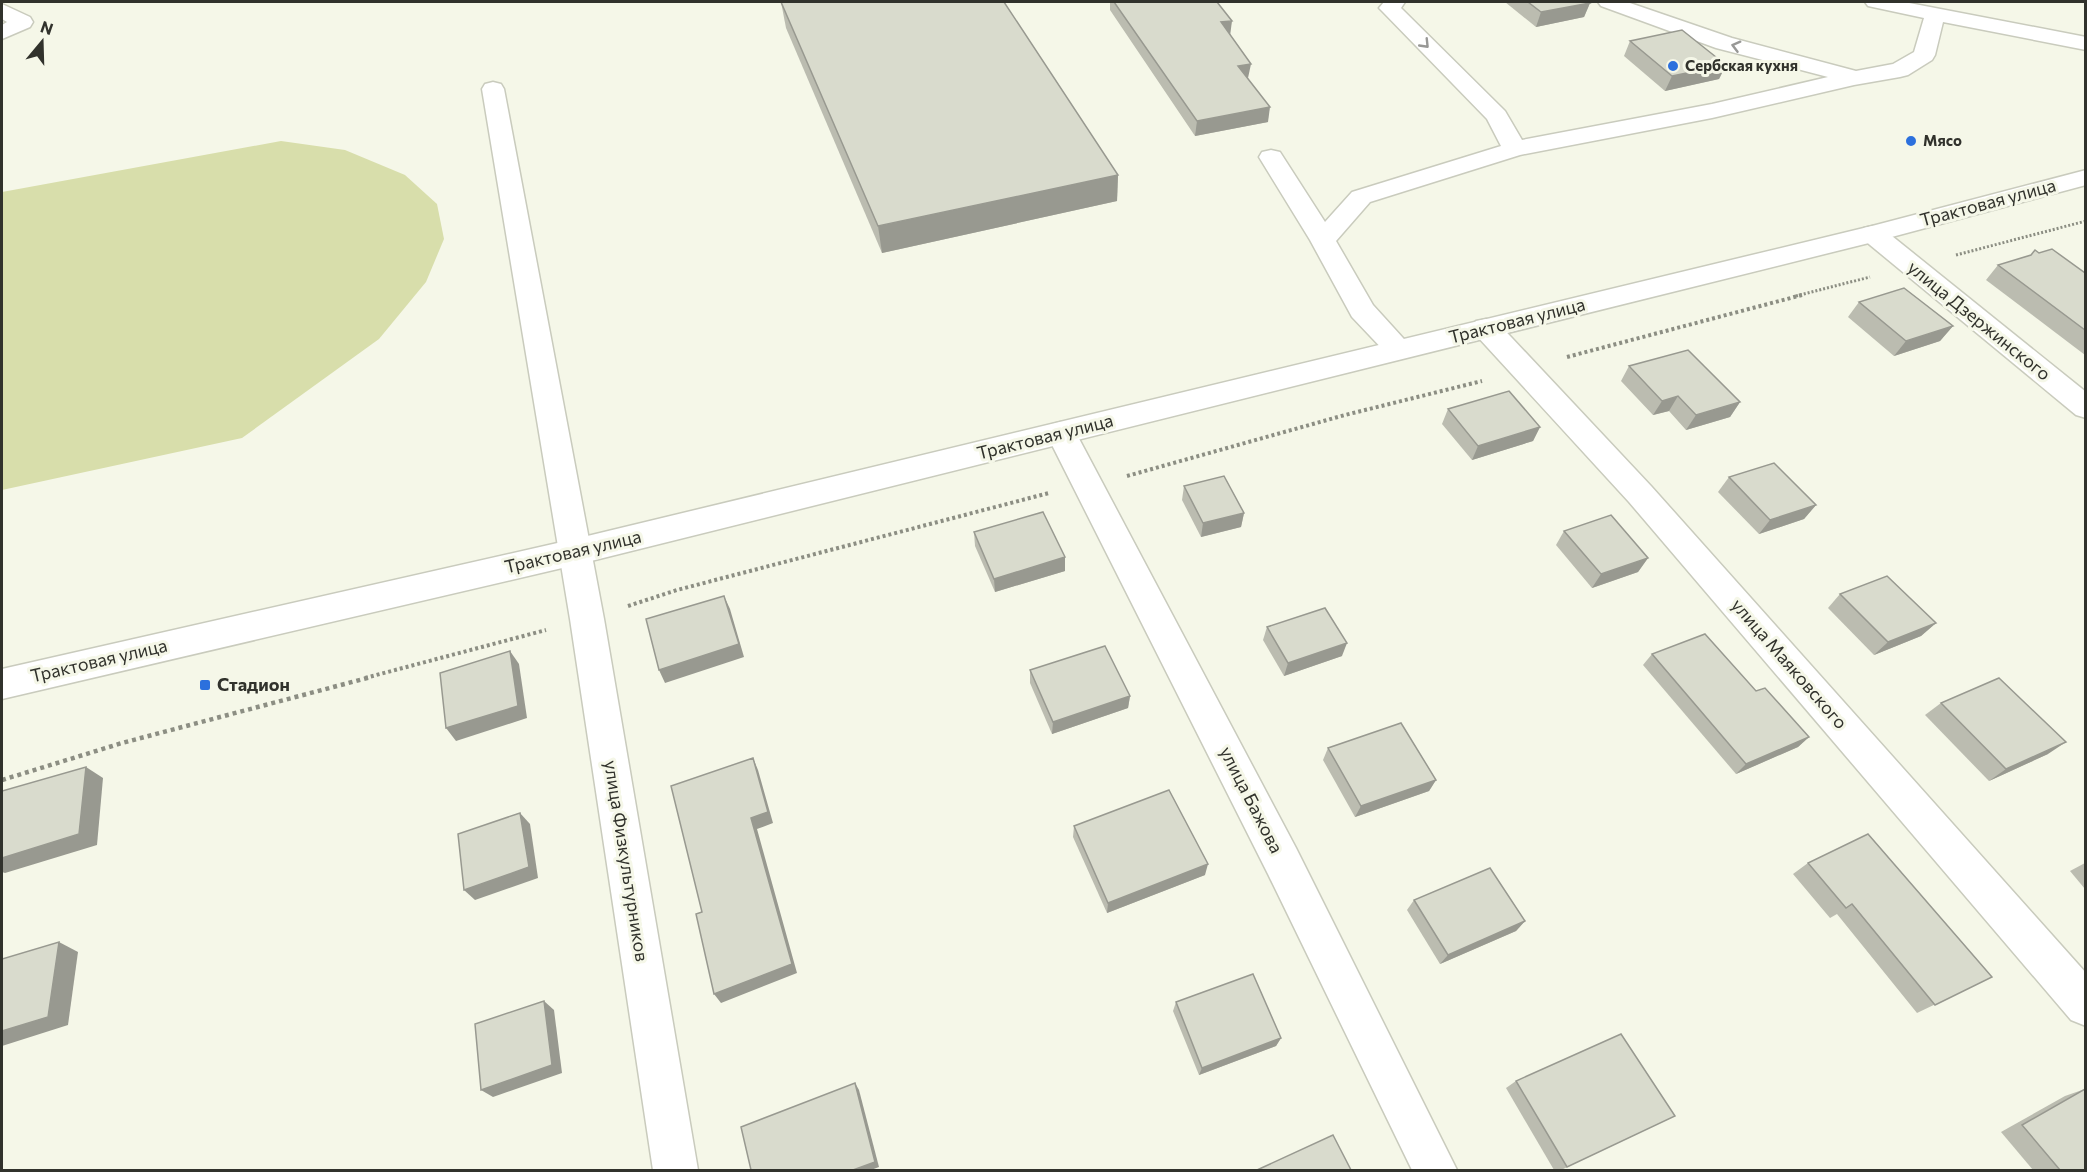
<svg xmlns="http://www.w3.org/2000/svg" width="2087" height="1172" font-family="Commissioner,sans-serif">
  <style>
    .green { fill: #d8deab }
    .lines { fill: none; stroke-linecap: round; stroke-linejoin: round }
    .minor-casing { stroke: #c9cbbd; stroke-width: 3 }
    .major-casing { stroke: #c9cbbd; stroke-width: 3 }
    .path-far2 { stroke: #8c8e83; stroke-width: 3; stroke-dasharray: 2 2; stroke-linecap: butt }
    .path-far1 { stroke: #8c8e83; stroke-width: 4; stroke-dasharray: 3 3; stroke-linecap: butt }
    .path { stroke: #8c8e83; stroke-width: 4.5; stroke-dasharray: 4 4; stroke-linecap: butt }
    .minor { fill: #fff; fill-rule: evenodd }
    .major { fill: #fff; fill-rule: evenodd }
    .wall { fill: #bbbcb0 }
    .shaded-wall { fill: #989990 }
    .building { fill: #d9dbcd; stroke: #989990; stroke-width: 1.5 }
    .oneway { stroke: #989896 }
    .poi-dot { fill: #2c70dd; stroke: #f5f7e8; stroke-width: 2 }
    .labels { text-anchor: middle; stroke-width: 6; stroke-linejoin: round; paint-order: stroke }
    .far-poi-label { font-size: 15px; font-weight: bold; fill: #31322c; stroke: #f5f7e8; text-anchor: start }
    .street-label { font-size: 18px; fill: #31322c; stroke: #f5f7e8 }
    .poi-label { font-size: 18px; font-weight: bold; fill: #31322c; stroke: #f5f7e8; text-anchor: start }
  </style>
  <rect width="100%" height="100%" fill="#f5f7e8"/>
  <polygon class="green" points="281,141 345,150 405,175 437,204 444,239 426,282 379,339 242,438 2,490 2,192"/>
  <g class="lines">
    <defs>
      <g id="minor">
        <polygon points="1384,2 1405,2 1401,8 1505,111 1522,140 1712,104 1828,77 1716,48 1601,6 1598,2 1627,2 1732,38 1856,71 1893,64 1914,52 1924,18 1868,6 1865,2 1904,2 2086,37 2086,50 1943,22 1935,55 1932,60 1908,75 1900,77 1854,85 1712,118 1520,155 1370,202 1336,241 1373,305 1413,349 1409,356 1399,359 1389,356 1352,317 1310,240 1259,157 1262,152 1271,150 1280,152 1325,222 1352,192 1501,146 1487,119 1383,12 1379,8"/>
        <polygon points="2,4 30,17 33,22 30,27 2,39 2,25 7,22 2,19"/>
        <polygon points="493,82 501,84 504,89 604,619 698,1170 653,1170 570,619 482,89 485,84"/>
        <polygon points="1873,226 1882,228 2086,392 2086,418 2076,415 1864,240 1860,234 1864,228"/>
        <polygon points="1486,319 1496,321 1651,486 2086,973 2086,1026 2071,1020 1629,502 1476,335 1472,328 1476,321"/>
        <polygon points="1061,422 1072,425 1076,433 1296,848 1457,1170 1412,1170 1268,874 1046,433 1050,425"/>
      </g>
      <polygon id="major" points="2086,170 2086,185 1873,242 575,565 2,699 2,669 575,539 1872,226"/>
    </defs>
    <use href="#minor" class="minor-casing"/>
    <use href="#major" class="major-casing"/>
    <g class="path-far2">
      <polyline points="1956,255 2086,221"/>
      <polyline points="1796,296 1870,277"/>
    </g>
    <g class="path-far1">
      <polyline points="1567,357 1802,295"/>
      <polyline points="1127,476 1345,415 1482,381"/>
      <polyline points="628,606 677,590 1049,493"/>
      <polyline points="365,678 546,630"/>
    </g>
    <polyline class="path" points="2,780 122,743 371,677"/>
    <use href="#minor" class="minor"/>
    <use href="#major" class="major"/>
  </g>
  <g class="wall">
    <polygon points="781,2 1118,175 1117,201 882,253 786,28"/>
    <polygon points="1110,2 1217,2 1248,78 1268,122 1195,136 1110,10"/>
    <polygon points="1505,2 1589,2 1590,3 1584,17 1536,27"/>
    <polygon points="1630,41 1726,65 1719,79 1665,91 1624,56"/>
    <polygon points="2039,253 2085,273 2085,355 1986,280 1998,265"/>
    <polygon points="1859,302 1953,326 1940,341 1894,356 1848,317"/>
    <polygon points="1629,366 1740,402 1730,417 1686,430 1669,411 1653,415 1621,381"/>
    <polygon points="1448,409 1540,427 1533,441 1472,460 1442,424"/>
    <polygon points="1729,477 1816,505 1804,519 1759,534 1718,492"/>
    <polygon points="1184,486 1244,513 1241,527 1201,537 1182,500"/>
    <polygon points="1564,531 1648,558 1638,572 1592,588 1556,545"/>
    <polygon points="974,532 1065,557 1065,571 995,592 975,546"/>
    <polygon points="1840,594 1936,623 1921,636 1874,655 1828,608"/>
    <polygon points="1267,627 1342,656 1284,676 1263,640"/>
    <polygon points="1652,654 1756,691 1809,737 1798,747 1736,774 1643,665"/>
    <polygon points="1030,670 1130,696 1128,708 1052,734 1030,683"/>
    <polygon points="1941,703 2048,754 1989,781 1925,715"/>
    <polygon points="1328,748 1436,780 1429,791 1355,817 1323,760"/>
    <polygon points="1074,826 1205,875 1107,913 1073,837"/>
    <polygon points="1808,863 1992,977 1917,1013 1837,914 1830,918 1793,874"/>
    <polygon points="2085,863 2085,889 2070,871"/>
    <polygon points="1414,900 1525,921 1516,931 1440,964 1407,910"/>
    <polygon points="1176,1002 1281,1038 1276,1046 1199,1075 1173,1011"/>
    <polygon points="1516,1081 1675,1116 1561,1170 1554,1170 1506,1088"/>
    <polygon points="2085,1089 2085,1170 2033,1170 2001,1132 2065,1096"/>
  </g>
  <g class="shaded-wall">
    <polygon points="1590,3 1584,17 1536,27 1541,12"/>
    <polygon points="1232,21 1230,36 1221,22"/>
    <polygon points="1251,64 1248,78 1238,66"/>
    <polygon points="1726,65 1719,79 1665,91 1672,76"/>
    <polygon points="1270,107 1268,122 1195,136 1197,121"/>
    <polygon points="1118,175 1117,201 882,253 878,226"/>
    <polygon points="1953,326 1940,341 1894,356 1906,341"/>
    <polygon points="1678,396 1669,411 1653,415 1662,401"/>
    <polygon points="1740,402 1730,417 1686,430 1696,415"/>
    <polygon points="1540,427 1533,441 1472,460 1478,446"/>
    <polygon points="1816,505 1804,519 1759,534 1770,520"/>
    <polygon points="1244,513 1241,527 1201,537 1203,523"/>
    <polygon points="1065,557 1065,571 995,592 994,579"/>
    <polygon points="1648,558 1638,572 1592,588 1601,574"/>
    <polygon points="724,596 730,609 744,657 665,683 659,670"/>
    <polygon points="1936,623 1921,636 1874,655 1888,642"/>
    <polygon points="1347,643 1342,656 1284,676 1288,663"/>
    <polygon points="510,651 519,664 527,718 456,741 446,728"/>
    <polygon points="1130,696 1128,708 1052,734 1053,722"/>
    <polygon points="1809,737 1798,747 1736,774 1746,764"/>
    <polygon points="2066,742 2048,754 1989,781 2006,769"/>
    <polygon points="753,758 758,770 773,823 757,829 797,973 721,1003 714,994 751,818"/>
    <polygon points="86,767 103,778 97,845 5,873 2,872 2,858"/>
    <polygon points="1436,780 1429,791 1355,817 1361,806"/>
    <polygon points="520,813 530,824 538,878 475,900 464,890"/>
    <polygon points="1208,864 1205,875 1107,913 1108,903"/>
    <polygon points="1525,921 1516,931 1440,964 1448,955"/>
    <polygon points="59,942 78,952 68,1025 2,1046 2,1031"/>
    <polygon points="544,1001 554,1010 562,1073 493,1097 481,1090"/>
    <polygon points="1281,1038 1276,1046 1199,1075 1202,1068"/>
    <polygon points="855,1083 859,1090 879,1167 871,1170 853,1170"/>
  </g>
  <g class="building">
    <polygon points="781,2 1004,2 1118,175 878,226"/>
    <polygon points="1114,2 1217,2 1232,21 1221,22 1251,64 1238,66 1270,107 1197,121"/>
    <polygon points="1528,2 1589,2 1590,3 1541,12"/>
    <polygon points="1682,30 1726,65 1672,76 1630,41"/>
    <polygon points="2052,249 2085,273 2085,330 1998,265 2031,255 2035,250 2039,253"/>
    <polygon points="1904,288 1953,326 1906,341 1859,302"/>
    <polygon points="1688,350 1740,402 1696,415 1678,396 1662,401 1629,366"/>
    <polygon points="1509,391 1540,427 1478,446 1448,409"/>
    <polygon points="1774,463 1816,505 1770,520 1729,477"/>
    <polygon points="1224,476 1244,513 1203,523 1184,486"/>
    <polygon points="1043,512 1065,557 994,579 974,532"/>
    <polygon points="1611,515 1648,558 1601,574 1564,531"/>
    <polygon points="1887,576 1936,623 1888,642 1840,594"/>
    <polygon points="724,596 739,644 659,670 646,619"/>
    <polygon points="1325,608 1347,643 1288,663 1267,627"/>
    <polygon points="1705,634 1756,691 1765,688 1809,737 1746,764 1652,654"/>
    <polygon points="1105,646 1130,696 1053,722 1030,670"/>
    <polygon points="510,651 518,706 446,728 440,673"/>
    <polygon points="1999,678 2066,742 2006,769 1941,703"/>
    <polygon points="1401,723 1436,780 1361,806 1328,748"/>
    <polygon points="753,758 768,812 751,818 792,964 714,994 696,914 702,912 671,786"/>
    <polygon points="86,767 79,834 2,858 2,791"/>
    <polygon points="1169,790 1208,864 1108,903 1074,826"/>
    <polygon points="520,813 529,867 464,890 458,834"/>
    <polygon points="1868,834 1992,977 1935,1005 1852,904 1846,908 1808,863"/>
    <polygon points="1490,868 1525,921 1448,955 1414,900"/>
    <polygon points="59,942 48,1017 2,1031 2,959"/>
    <polygon points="1253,974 1281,1038 1202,1068 1176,1002"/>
    <polygon points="544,1001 552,1065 481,1090 475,1024"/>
    <polygon points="1621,1034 1675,1116 1567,1167 1516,1081"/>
    <polygon points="855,1083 875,1162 853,1170 751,1170 741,1127"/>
    <polygon points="2085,1089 2085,1170 2060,1170 2022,1125"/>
    <polygon points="1333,1135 1351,1170 1257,1170"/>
  </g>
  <defs><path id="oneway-chevron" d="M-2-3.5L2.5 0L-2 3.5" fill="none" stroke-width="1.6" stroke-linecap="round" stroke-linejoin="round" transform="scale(1.5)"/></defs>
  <g class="oneway">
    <use href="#oneway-chevron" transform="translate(1425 44) rotate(46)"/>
    <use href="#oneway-chevron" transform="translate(1736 46) rotate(-165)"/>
  </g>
  <g class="poi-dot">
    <circle cx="1673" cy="66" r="6"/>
    <circle cx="1911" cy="141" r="6"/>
    <rect x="199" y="679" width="12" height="12" rx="3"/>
  </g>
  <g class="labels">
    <g class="far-poi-label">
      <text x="1685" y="71">Сербская кухня</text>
      <text x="1923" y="146">Мясо</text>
    </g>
    <g class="street-label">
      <text transform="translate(1988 203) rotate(-15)" y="6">Трактовая улица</text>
      <text transform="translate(1517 321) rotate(-14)" y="6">Трактовая улица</text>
      <text transform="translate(1979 321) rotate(39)" y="6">улица Дзержинского</text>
      <text transform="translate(1045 437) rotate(-14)" y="6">Трактовая улица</text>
      <text transform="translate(573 552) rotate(-13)" y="6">Трактовая улица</text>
      <text transform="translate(99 661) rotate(-13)" y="6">Трактовая улица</text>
      <text transform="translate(1789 664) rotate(49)" y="6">улица Маяковского</text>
      <text transform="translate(1251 800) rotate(63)" y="6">улица Бажова</text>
      <text transform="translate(626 861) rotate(81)" y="6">улица Физкультурников</text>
    </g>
    <g class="poi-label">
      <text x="217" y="691">Стадион</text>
    </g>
  </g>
  <rect width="2087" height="1172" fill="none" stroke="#31322c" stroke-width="6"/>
  <g transform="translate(42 42) rotate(19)" stroke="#f5f7e8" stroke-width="4.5" paint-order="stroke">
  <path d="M0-4.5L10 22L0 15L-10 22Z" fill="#31322c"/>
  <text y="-9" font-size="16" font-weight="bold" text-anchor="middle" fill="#31322c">N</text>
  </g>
</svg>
